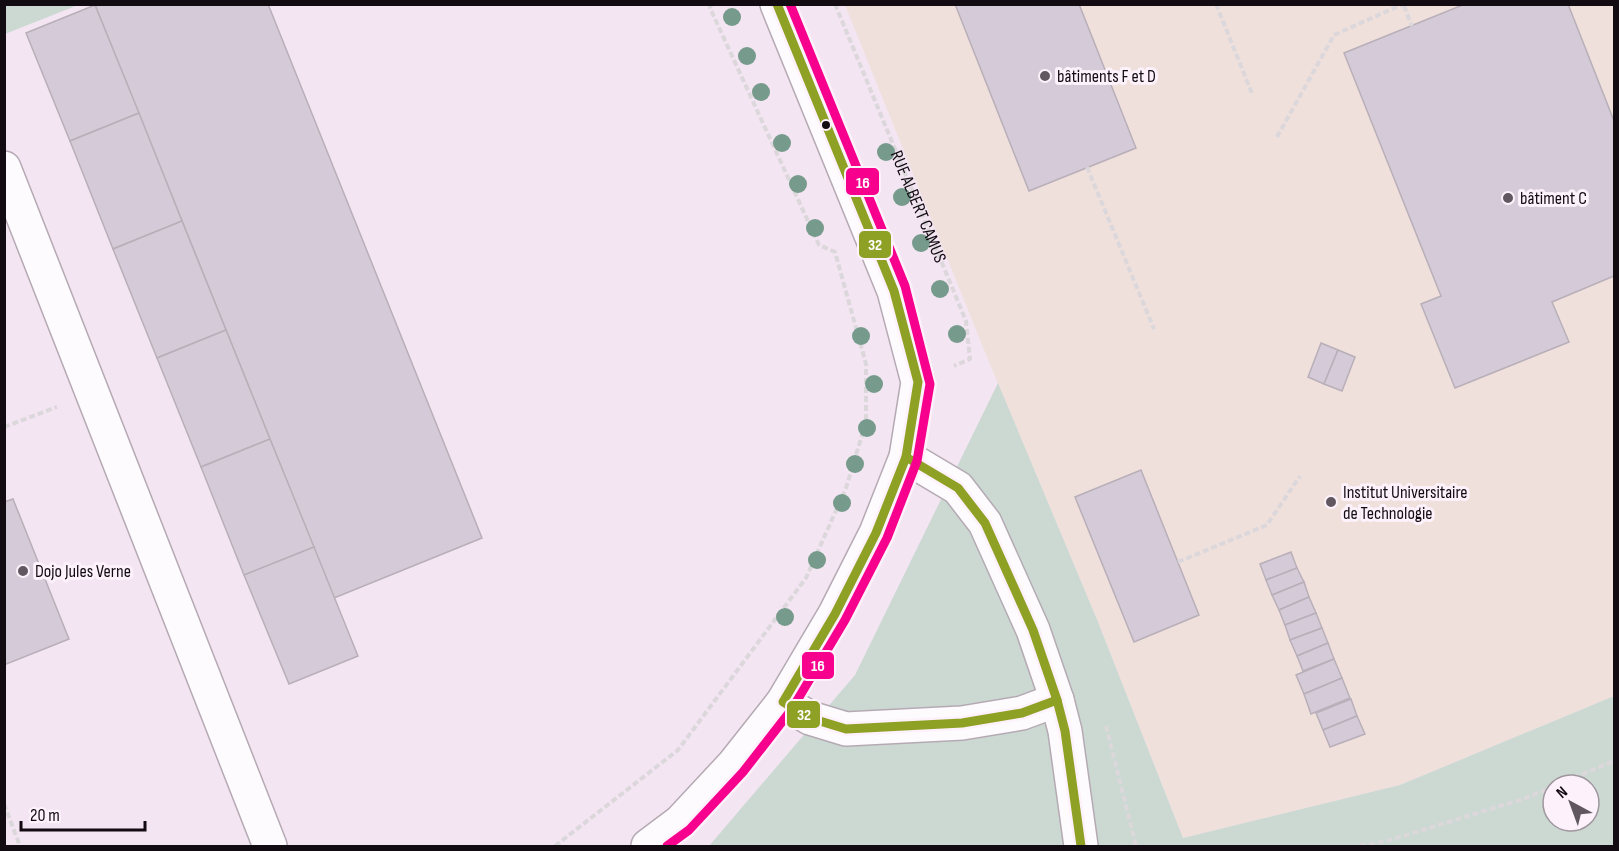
<svg xmlns="http://www.w3.org/2000/svg" width="1619" height="851" font-family="'Sofia Sans Condensed',sans-serif">
  <style>
    .education { fill: #f0e0dc }
    .green { fill: #cbd9d2; fill-rule: evenodd }
    .building { fill: #d5cad7; stroke: #b8afb9; stroke-width: 1.5 }
    .lines { fill: none; stroke-linecap: round; stroke-linejoin: round }
    .minor-casing { stroke: #b5aab4; stroke-width: 36 }
    .path { stroke: #dbd7db; stroke-width: 4; stroke-dasharray: 6 3; stroke-linecap: butt }
    .minor { stroke: #fdfbfd; stroke-width: 33 }
    .bus-1-casing { stroke: #fdf2fb; stroke-width: 14 }
    .bus-2-casing { stroke: #fdf2fb; stroke-width: 14 }
    .bus-1 { stroke: #8ea124; stroke-width: 9 }
    .bus-2 { stroke: #f6008d; stroke-width: 9 }
    .tree { fill: #769a8b }
    .poi-dot { fill: #615760; stroke: #fdf2fb; stroke-width: 2 }
    .bus-dot { fill: #130b12; stroke: #fdf2fb; stroke-width: 2 }
    .labels { text-anchor: middle; stroke-width: 6; stroke-linejoin: round; paint-order: stroke }
    .poi-label { font-size: 18px; fill: #130b12; stroke: #fdf2fb; text-anchor: start }
    .street-label { font-size: 18px; fill: #130b12; stroke: #fdf2fb }
    .line-badge { stroke: #fdf2fb; stroke-width: 2 }
    .badge-label { font-size: 16px; text-anchor: middle; font-weight: bold; fill: #fff }
  </style>
  <rect width="100%" height="100%" fill="#f3e5f2"/>
  <polygon class="education" points="845,5 1614,5 1614,696 1400,785 1183,838 1098,622 989,362"/>
  <g class="green">
    <polygon points="5,4 78,4 78,5 5,34"/>
    <path d="M998,383L1098,622L1183,838L1400,785L1614,696V846H709L855,675ZM1553,785H1589V821H1553Z"/>
  </g>
  <g class="building">
    <polygon points="268,4 482,538 334,598 95,5"/>
    <polygon points="955,4 1079,4 1136,148 1029,191"/>
    <polygon points="1465,4 1568,4 1614,121 1614,276 1552,302 1569,342 1455,388 1421,304 1441,296 1344,53"/>
    <polygon points="95,5 139,113 70,141 26,33"/>
    <polygon points="139,113 182,221 113,249 70,141"/>
    <polygon points="182,221 226,330 157,358 113,249"/>
    <polygon points="226,330 270,439 201,467 157,358"/>
    <polygon points="1321,343 1338,350 1324,384 1308,377"/>
    <polygon points="1338,350 1355,357 1342,391 1324,384"/>
    <polygon points="270,439 314,547 244,575 201,467"/>
    <polygon points="1141,470 1199,615 1134,642 1075,497"/>
    <polygon points="13,499 69,639 4,665 4,502"/>
    <polygon points="314,547 358,656 289,684 244,575"/>
    <polygon points="1291,552 1297,568 1266,580 1260,564"/>
    <polygon points="1297,568 1304,582 1272,595 1266,580"/>
    <polygon points="1304,582 1309,597 1279,610 1272,595"/>
    <polygon points="1309,597 1316,613 1285,625 1279,610"/>
    <polygon points="1316,613 1322,628 1290,640 1285,625"/>
    <polygon points="1322,628 1328,643 1297,656 1290,640"/>
    <polygon points="1328,643 1334,659 1303,671 1297,656"/>
    <polygon points="1334,659 1342,678 1304,694 1296,675"/>
    <polygon points="1342,678 1350,698 1311,714 1304,694"/>
    <polygon points="1351,699 1357,716 1323,730 1316,713"/>
    <polygon points="1357,716 1365,734 1330,747 1323,730"/>
  </g>
  <g class="lines">
    <defs>
      <g id="minor">
        <polyline points="4,168 270,846"/>
        <polyline points="906,457 958,488 985,523 1033,630 1057,700 1065,731 1081,846"/>
        <polyline points="783,702 810,718 846,729 962,723 1022,713 1057,700"/>
        <polyline points="648,846 680,822 734,764 783,702 835,614 876,533 906,457 918,382 894,291 777,4"/>
      </g>
    </defs>
    <use href="#minor" class="minor-casing"/>
    <g class="path">
      <path id="s1" d="M835,4L966,321L970,359L954,366"/>
      <polyline points="1216,4 1253,96"/>
      <polyline points="1404,6 1412,26"/>
      <polyline points="1277,137 1334,35 1403,4"/>
      <polyline points="1087,167 1154,329"/>
      <polyline points="4,427 57,407"/>
      <polyline points="1178,562 1267,525 1300,476"/>
      <polyline points="1106,726 1136,846"/>
      <polyline points="1557,785 1614,761"/>
      <polyline points="4,804 20,846"/>
      <polyline points="555,846 678,750 806,578 846,488 866,422 866,364 835,252 819,245 710,8 711,4"/>
      <polyline points="1360,846 1387,841 1523,799 1553,787"/>
    </g>
    <use href="#minor" class="minor"/>
    <defs>
      <g id="bus-1">
        <polyline points="777,4 894,291 918,382 906,457 876,533 835,614 783,702 810,718 846,729 962,723 1022,713 1057,700"/>
        <polyline points="906,457 958,488 985,523 1033,630 1057,700 1065,731 1081,846"/>
      </g>
      <polyline id="bus-2" points="667,846 689,830 743,772 792,709 845,620 887,538 917,461 930,384 905,286 790,4"/>
    </defs>
    <use href="#bus-1" class="bus-1-casing"/>
    <use href="#bus-2" class="bus-2-casing"/>
    <use href="#bus-1" class="bus-1"/>
    <use href="#bus-2" class="bus-2"/>
  </g>
  <g class="tree">
    <circle cx="732" cy="17" r="9"/>
    <circle cx="747" cy="56" r="9"/>
    <circle cx="761" cy="92" r="9"/>
    <circle cx="782" cy="143" r="9"/>
    <circle cx="886" cy="152" r="9"/>
    <circle cx="798" cy="184" r="9"/>
    <circle cx="902" cy="197" r="9"/>
    <circle cx="815" cy="228" r="9"/>
    <circle cx="921" cy="243" r="9"/>
    <circle cx="940" cy="289" r="9"/>
    <circle cx="957" cy="334" r="9"/>
    <circle cx="861" cy="336" r="9"/>
    <circle cx="874" cy="384" r="9"/>
    <circle cx="867" cy="428" r="9"/>
    <circle cx="855" cy="464" r="9"/>
    <circle cx="842" cy="503" r="9"/>
    <circle cx="817" cy="560" r="9"/>
    <circle cx="785" cy="617" r="9"/>
  </g>
  <g class="poi-dot">
    <circle cx="1045" cy="76" r="6"/>
    <circle cx="1508" cy="198" r="6"/>
    <circle cx="1331" cy="502" r="6"/>
    <circle cx="23" cy="571" r="6"/>
  </g>
  <circle class="bus-dot" cx="826" cy="125" r="5"/>
  <g class="labels">
    <g class="poi-label">
      <text x="1057" y="82">bâtiments F et D</text>
      <text x="1520" y="204">bâtiment C</text>
      <text x="1343" y="498">Institut Universitaire<tspan x="1343" dy="21">de Technologie</tspan></text>
      <text x="35" y="577">Dojo Jules Verne</text>
    </g>
    <g class="street-label">
      <text dy="6" stroke="none"><textPath href="#s1" startOffset="219">RUE ALBERT CAMUS</textPath></text>
    </g>
  </g>
  <g class="line-badge">
    <rect x="845" y="167" width="35" height="29" rx="6" fill="#f6008d"/>
    <rect x="858" y="230" width="34" height="29" rx="6" fill="#8ea124"/>
    <rect x="801" y="651" width="34" height="29" rx="6" fill="#f6008d"/>
    <rect x="786" y="700" width="35" height="29" rx="6" fill="#8ea124"/>
  </g>
  <g class="badge-label">
    <text x="863" y="188">16</text>
    <text x="875" y="250">32</text>
    <text x="818" y="671">16</text>
    <text x="804" y="720">32</text>
  </g>
  <rect width="1619" height="851" fill="none" stroke="#130b12" stroke-width="12"/>
  <g transform="translate(1571 803) rotate(319)"><circle r="28" fill="#fdf2fb" stroke="#9f969e" stroke-width="1.5"/>
  <path d="M0-4.5L10 22L0 15L-10 22Z" fill="#615760"/>
  <text y="-9" font-size="16" font-weight="bold" text-anchor="middle" fill="#130b12">N</text>
  </g>
  <path d="M21 821v9h124v-9" fill="none" stroke="#130b12" stroke-width="3"/>
  <text x="30" y="821" font-size="18" fill="#130b12" stroke="#fdf2fb" stroke-width="4.5" paint-order="stroke">20 m</text>
</svg>
